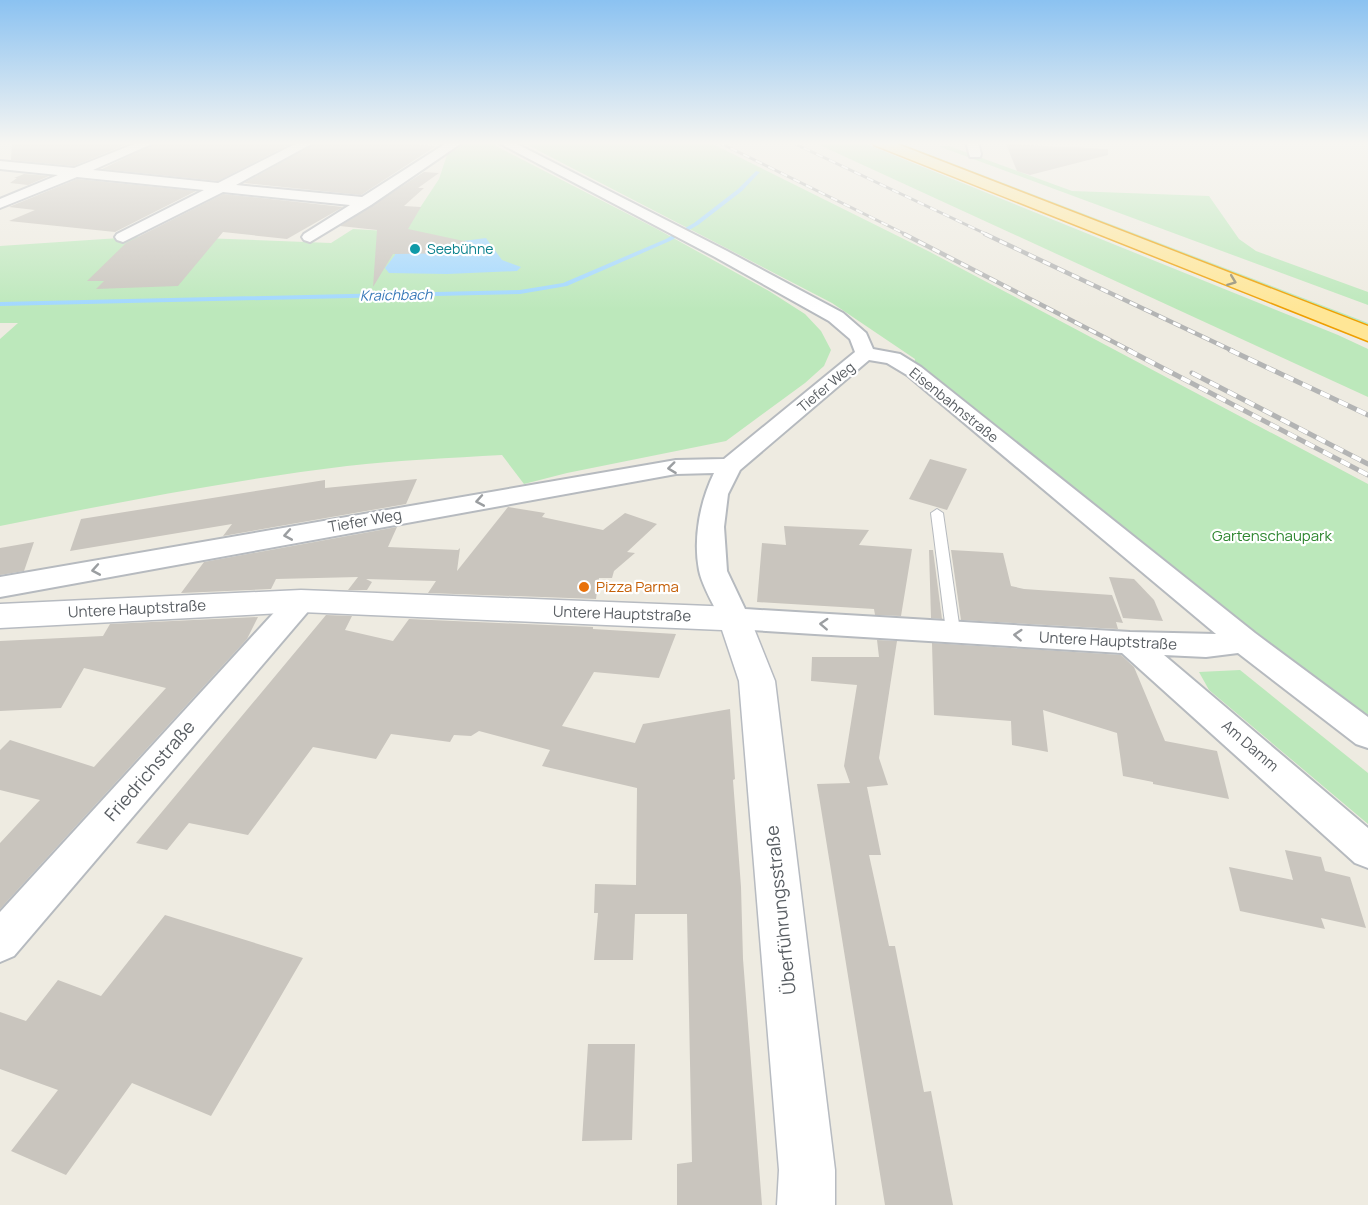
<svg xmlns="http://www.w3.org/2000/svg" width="1368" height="1205" font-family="Manrope,sans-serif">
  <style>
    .green { fill: #bce8bb }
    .water { fill: #a0d7ff }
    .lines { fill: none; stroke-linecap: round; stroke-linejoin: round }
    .stream { fill: #a0d7ff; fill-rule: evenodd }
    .building { fill: #c9c5be }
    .service-casing { stroke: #b6babf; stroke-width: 2 }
    .minor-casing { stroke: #b6babf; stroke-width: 4 }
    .secondary-casing { stroke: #b7bbc1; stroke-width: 3 }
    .trunk-casing { stroke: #ef9f00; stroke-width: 3 }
    .service { fill: #fff; fill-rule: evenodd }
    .minor { fill: #fff; fill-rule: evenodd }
    .secondary { fill: #fff; fill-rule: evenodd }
    .trunk { fill: #ffe696; fill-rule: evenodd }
    .rail-far2-casing { stroke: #b3b4b4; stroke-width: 3 }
    .rail-far1-casing { stroke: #b3b4b4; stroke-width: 4.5 }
    .rail-casing { stroke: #b3b4b4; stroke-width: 5 }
    .rail-far2 { stroke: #fff; stroke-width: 2; stroke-dasharray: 7; stroke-linecap: butt }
    .rail-far1 { stroke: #fff; stroke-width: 3; stroke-dasharray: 8; stroke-linecap: butt }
    .rail { stroke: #fff; stroke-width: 4; stroke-dasharray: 10; stroke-linecap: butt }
    .oneway { stroke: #938e75 }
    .oneway2 { stroke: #9b9ea1 }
    .culture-dot { fill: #0f9aa8; stroke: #fff; stroke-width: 2 }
    .food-dot { fill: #e8710a; stroke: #fff; stroke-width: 2 }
    .labels { text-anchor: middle; stroke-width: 4.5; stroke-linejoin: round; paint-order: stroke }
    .far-culture-label { font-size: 14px; fill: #0d838f; stroke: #fff; text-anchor: start }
    .far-water-label { font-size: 14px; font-style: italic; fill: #3678b8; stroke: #fff }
    .far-street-label { font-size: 14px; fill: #595e63; stroke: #fff }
    .street-label { font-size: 15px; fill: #595e63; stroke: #fff }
    .park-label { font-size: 15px; fill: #2e8630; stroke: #fff }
    .food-label { font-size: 15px; fill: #c56008; stroke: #fff; text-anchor: start }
    .near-street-label { font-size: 18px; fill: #595e63; stroke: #fff }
  </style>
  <rect width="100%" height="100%" fill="#eeebe1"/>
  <g class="green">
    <path d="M467,142H488L657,229L769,291L805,314L821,331L831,350L824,366L805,383L726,441L567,473L524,484L502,455C450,458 398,460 347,466C232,480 114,503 0,526V339L18,323H0V246L149,236L331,243L353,229L404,232L439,179L447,155Z"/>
    <polygon points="522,142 709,142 930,252 1368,484 1368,725 914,371 915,359 832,303"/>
    <polygon points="813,142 861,142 1338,335 1368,349 1368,397"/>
    <polygon points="890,142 897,142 1368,323 1368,327"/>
    <polygon points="938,146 949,146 1072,191 1209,196 1239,239 1256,251 1368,292 1368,305"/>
    <polygon points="1240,670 1368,773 1368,824 1209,690 1199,672"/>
  </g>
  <polygon class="water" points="486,238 502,260 521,267 517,271 447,274 389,273 385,268 395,255 395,250"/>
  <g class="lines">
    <polygon class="stream" points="756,171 760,172 742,191 698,225 670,241 567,286 520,294 0,306 0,302 520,290 563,283 666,239 694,223 738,189"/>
  </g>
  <g class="building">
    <polygon points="12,142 132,142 74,166 11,160"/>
    <polygon points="158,142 294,142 218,181 102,169"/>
    <polygon points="317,142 386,142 436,146 361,195 244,183"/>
    <polygon points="1006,144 1108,149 1108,155 1030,175 1017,171"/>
    <polygon points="424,172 439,173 418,188 424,188 404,206 421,207 408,229 473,243 472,253 393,254 373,287 377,230 340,226"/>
    <polygon points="24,174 49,176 28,185 10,183 17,178 14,178"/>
    <polygon points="77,179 196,191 115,232 9,221 35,210 9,207"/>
    <polygon points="223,194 343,207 287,239 223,232 178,286 96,289 104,281 87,281 126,243"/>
    <polygon points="930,459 967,469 947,510 909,499"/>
    <polygon points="417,479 406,504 223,536 232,524 70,551 81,519 325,480 325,488"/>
    <polygon points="508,507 545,513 542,517 603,530 625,513 657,524 627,552 635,553 614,571 612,578 599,578 596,599 428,593 436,581 366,579 372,582 367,590 348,590 358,577 276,579 271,589 181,593 204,562 397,527 388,547 458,550 460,548 457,571"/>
    <polygon points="784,526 869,530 859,545 912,549 901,616 875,615 874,609 757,602 762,543 786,545"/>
    <polygon points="34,542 24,571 0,575 0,548"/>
    <polygon points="929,550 933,550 942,619 931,618"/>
    <polygon points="951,550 1003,553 1011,586 1024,589 1112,595 1123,623 1116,622 1118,629 961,620"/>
    <polygon points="1109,577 1134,579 1154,600 1163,621 1123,618"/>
    <polygon points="326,615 352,616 345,630 393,641 409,619 593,627 593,629 676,634 659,678 594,672 562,726 635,743 643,724 730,709 735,779 733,780 741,887 743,959 762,1205 677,1205 677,1164 692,1162 687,914 635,914 633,960 594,960 598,913 594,913 595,884 636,885 637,788 542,766 550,750 479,731 471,736 454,735 450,742 391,734 376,759 313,747 248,835 189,823 167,850 136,843"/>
    <polygon points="258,617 247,639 0,909 0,843 40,800 0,790 0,750 10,740 94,767 166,688 84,668 61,708 0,711 0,641 103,636 110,624"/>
    <polygon points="877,640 897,641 879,758 888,785 867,787 881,855 869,855 889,946 895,946 924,1092 931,1091 953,1205 885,1205 817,784 850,783 844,766 857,685 811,681 812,657 879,657"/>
    <polygon points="932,643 1121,655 1134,667 1165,741 1217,751 1229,799 1153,784 1153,782 1123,776 1117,733 1043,710 1048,752 1012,745 1011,721 934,715"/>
    <polygon points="1285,850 1321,857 1325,871 1350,877 1366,928 1321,918 1325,929 1240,911 1229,867 1293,880"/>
    <polygon points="165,915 303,958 211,1116 132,1083 66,1175 11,1151 58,1090 0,1069 0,1012 26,1021 58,980 101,996"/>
    <polygon points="588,1044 635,1044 632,1140 582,1141"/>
  </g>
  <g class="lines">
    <defs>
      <polygon id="service" points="937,509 943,513 960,631 958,635 948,635 946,631 931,513"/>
      <g id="minor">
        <polygon points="139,142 156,142 93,170 218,183 299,142 315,142 236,185 362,197 448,142 463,142 371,205 310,242 304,240 302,237 304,234 350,205 223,192 123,242 117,240 115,237 117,234 204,190 77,177 0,208 0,199 58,175 0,169 0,161 74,168"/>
        <path d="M497,142H513L727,251L843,313L866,333L873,349L900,354L921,367L1255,633L1368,717V748L1356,744L1238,653L1206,657L1164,655L1368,828V868L1355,863L1122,653L735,629L725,626C717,612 702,586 699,570C693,538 700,502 714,473L676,474L0,597V577L676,460L724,459L855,352L850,339L829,321L715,257ZM869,360L887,363L907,375L1216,634L1130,632L745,609L727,571L724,527L728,494L740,470Z"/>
        <polygon points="966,142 978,142 981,154 980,157 970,157"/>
        <polygon points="301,591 311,594 315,601 311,608 14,956 0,962 0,912 291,594"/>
      </g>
      <polygon id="secondary" points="301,590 735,607 747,611 775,681 835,1170 835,1205 777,1205 779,1170 739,681 722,630 301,612 0,628 0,604"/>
      <polygon id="trunk" points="872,142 892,142 1368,326 1368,341 874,145"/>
    </defs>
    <use href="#service" class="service-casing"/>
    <use href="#minor" class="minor-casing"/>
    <use href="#secondary" class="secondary-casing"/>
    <use href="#trunk" class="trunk-casing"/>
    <use href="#service" class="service"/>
    <use href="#minor" class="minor"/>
    <use href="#secondary" class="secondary"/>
    <use href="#trunk" class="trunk"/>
    <defs>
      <g id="rail-far2">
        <polyline points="718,142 907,235"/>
        <polyline points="791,142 988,235"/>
      </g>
      <g id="rail-far1">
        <polyline points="904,234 1131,351"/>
        <polyline points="985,234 1233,351"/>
      </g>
      <g id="rail">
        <polyline points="1128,350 1368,475"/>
        <polyline points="1230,350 1368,415"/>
        <polyline points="1192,373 1368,464"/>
      </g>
    </defs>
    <use href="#rail-far2" class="rail-far2-casing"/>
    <use href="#rail-far1" class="rail-far1-casing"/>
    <use href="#rail" class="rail-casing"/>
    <use href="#rail-far2" class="rail-far2"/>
    <use href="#rail-far1" class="rail-far1"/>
    <use href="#rail" class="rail"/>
  </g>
  <defs><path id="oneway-chevron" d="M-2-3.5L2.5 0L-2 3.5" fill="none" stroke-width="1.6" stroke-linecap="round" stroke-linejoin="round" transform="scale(1.5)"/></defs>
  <use class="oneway" href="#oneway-chevron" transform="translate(1232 281) rotate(21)"/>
  <g class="oneway2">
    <use href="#oneway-chevron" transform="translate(672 468) rotate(173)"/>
    <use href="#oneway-chevron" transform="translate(480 501) rotate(170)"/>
    <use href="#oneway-chevron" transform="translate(288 535) rotate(170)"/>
    <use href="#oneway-chevron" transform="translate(96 570) rotate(170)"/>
    <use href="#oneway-chevron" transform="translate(824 624) rotate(-177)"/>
    <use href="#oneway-chevron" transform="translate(1018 635) rotate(-176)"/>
  </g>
  <linearGradient id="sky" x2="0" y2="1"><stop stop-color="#8bc2f1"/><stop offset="0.46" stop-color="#f7f6f2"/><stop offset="1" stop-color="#f7f6f2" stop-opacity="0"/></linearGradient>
  <rect width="1368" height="311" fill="url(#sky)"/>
  <circle class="culture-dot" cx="415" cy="249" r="6"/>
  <circle class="food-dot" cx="584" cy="587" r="6"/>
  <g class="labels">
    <g class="far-culture-label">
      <text x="427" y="254">Seebühne</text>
    </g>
    <g class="far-water-label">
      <text transform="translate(396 295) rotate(-1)" y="5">Kraichbach</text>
    </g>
    <g class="far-street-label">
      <text transform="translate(826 387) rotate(-40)" y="5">Tiefer Weg</text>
      <text transform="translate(954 405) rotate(39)" y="5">Eisenbahnstraße</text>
    </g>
    <g class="street-label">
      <text transform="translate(365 521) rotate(-10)" y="5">Tiefer Weg</text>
      <text transform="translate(137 609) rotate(-3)" y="5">Untere Hauptstraße</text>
      <text transform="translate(622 614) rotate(2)" y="5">Untere Hauptstraße</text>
      <text transform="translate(1108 641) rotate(3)" y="5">Untere Hauptstraße</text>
      <text transform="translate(1250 746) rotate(41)" y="5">Am Damm</text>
    </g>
    <g class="park-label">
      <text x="1272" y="541">Gartenschaupark</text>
    </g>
    <g class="food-label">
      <text x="596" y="592">Pizza Parma</text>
    </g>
    <g class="near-street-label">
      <text transform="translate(150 771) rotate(-49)" y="6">Friedrichstraße</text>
      <text transform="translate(781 910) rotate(-96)" y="6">Überführungsstraße</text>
    </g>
  </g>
</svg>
